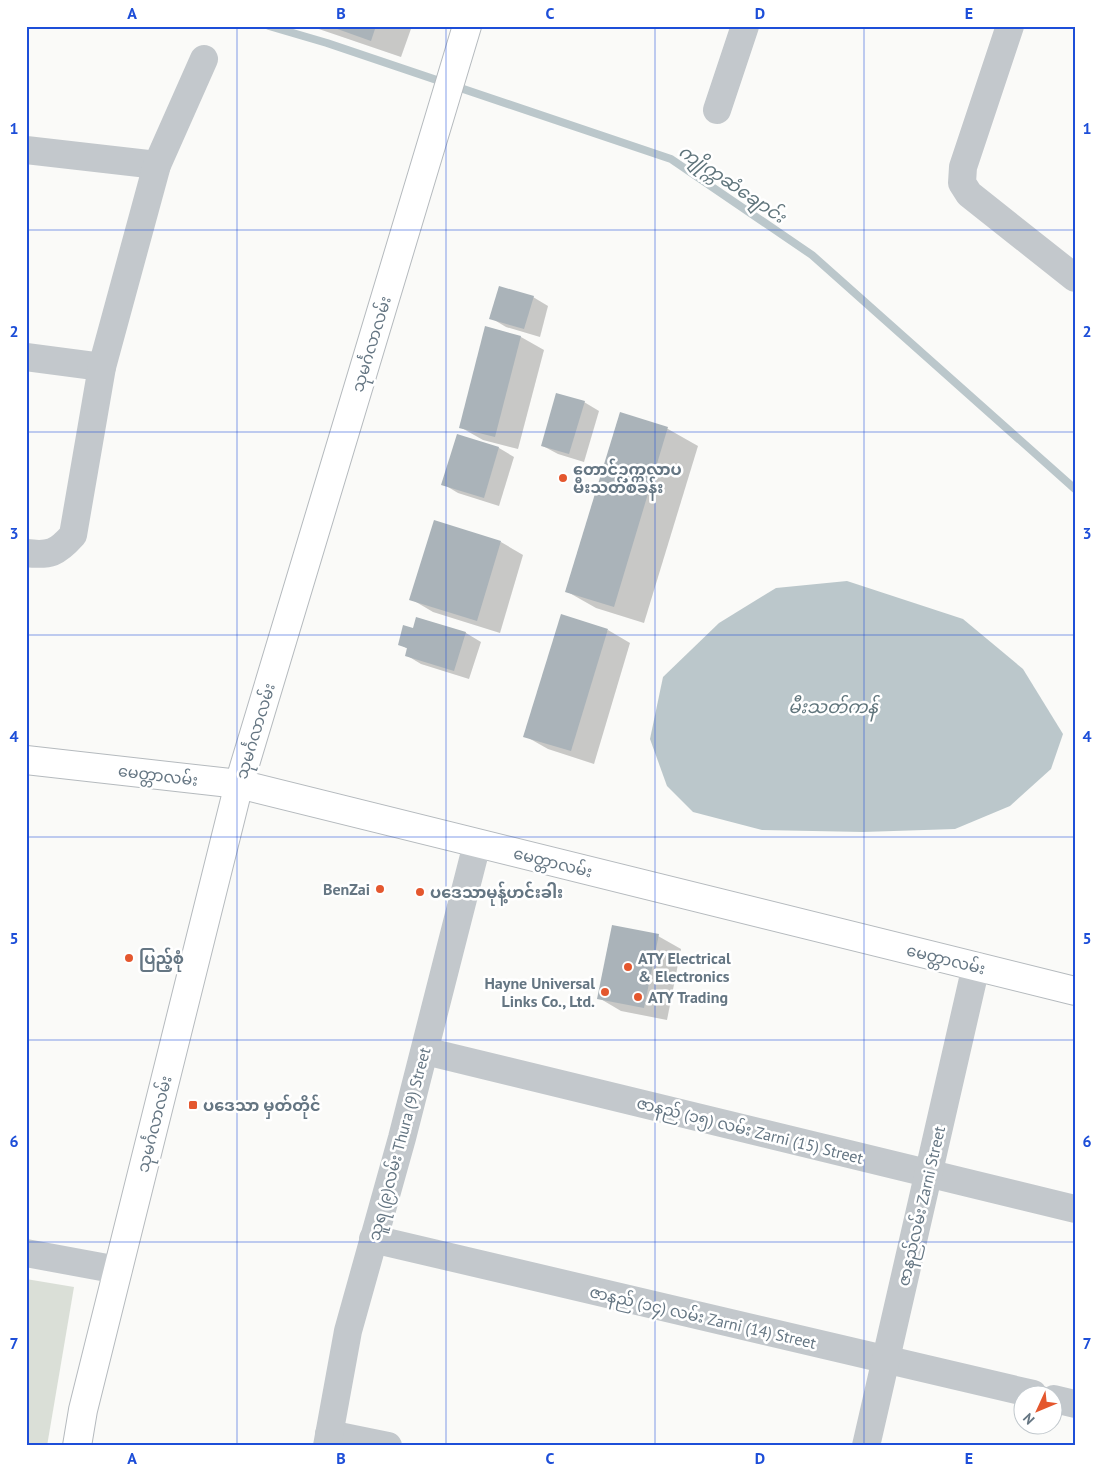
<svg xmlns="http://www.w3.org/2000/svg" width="1101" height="1472" font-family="'PT Sans','Noto Sans Myanmar',sans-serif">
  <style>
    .green { fill: #dadfd7 }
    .water { fill: #bbc7cb }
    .shadow { fill: #0003 }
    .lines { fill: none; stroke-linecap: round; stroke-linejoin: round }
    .stream { stroke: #bbc7cb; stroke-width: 8 }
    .building { fill: #aab3b9 }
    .major-casing { stroke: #b5babe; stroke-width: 30 }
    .minor { stroke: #c3c8cc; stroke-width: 28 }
    .major { stroke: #fff; stroke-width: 28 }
    .grid { fill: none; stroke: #1d4ed8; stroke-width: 1; stroke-opacity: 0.55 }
    .poi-dot { fill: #e4572e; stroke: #fff; stroke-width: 2 }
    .labels { text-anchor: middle; stroke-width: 5; stroke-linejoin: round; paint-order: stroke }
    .street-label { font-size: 16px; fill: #657683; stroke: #fff }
    .poi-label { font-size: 16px; font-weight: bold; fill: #657683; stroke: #fff; text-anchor: start }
    .water-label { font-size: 18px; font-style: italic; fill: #60757c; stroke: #fff }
    .neatline { fill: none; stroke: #1d4ed8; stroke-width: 2 }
    .grid-label { font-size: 16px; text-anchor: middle; font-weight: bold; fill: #1d4ed8 }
  </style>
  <rect width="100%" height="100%" fill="#fafaf8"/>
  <polygon class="green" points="26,1279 74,1287 47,1446 26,1446"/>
  <polygon class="water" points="847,581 963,619 1023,669 1063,734 1051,769 1010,806 955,829 863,832 762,830 693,812 667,786 650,739 663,677 719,623 776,588"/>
  <g class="shadow">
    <polygon points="310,26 412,26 401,57"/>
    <polygon points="533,297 548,306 540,337 506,327 491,318"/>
    <polygon points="486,327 521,337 544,350 518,449 483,440 460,427"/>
    <polygon points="584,402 599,411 584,462 558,454 543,446"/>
    <polygon points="620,414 668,429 698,446 644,623 596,608 566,591"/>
    <polygon points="458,436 499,448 514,457 499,506 458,493 443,484"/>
    <polygon points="501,542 523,555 500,633 433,612 411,599"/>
    <polygon points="417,618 466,633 481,642 469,679 421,664 406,655 408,649 399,644 413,630"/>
    <polygon points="608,630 630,643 594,764 548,749 525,736"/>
    <polygon points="658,936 681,949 667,1020 621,1011 599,998"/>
  </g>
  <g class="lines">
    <polyline class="stream" points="269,26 327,43 671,159 812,255 1075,489"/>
  </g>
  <g class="building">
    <polygon points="329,26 376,26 371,41"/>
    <polygon points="499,286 534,296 524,329 489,319"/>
    <polygon points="485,326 521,336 495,437 459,428"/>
    <polygon points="556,393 585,401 569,454 541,446"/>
    <polygon points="620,412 668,427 614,607 565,592"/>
    <polygon points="457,434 499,447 484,498 441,485"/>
    <polygon points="434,520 501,541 477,621 409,600"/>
    <polygon points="561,614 608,629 571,751 523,737"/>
    <polygon points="416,617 466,632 454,671 405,656 407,648 398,645 403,625 413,628"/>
    <polygon points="612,925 659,934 644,1008 597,999"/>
  </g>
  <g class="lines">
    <defs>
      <g id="major">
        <polyline points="26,760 239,784 1075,991"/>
        <polyline points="77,1446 83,1410 239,784 467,26"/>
      </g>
    </defs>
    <use href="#major" class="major-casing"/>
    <g class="minor">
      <polyline points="1010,26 963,167 962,183 969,194 1075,278"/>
      <polyline points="717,110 745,26"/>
      <polyline points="26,150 157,165"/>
      <polyline points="26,357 102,367"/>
      <path d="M26,553C50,556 57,553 73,535L102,367L157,165L204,59"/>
      <polyline points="425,1051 1075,1209"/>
      <polyline points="373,1239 1033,1394"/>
      <polyline points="26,1253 118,1270"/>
      <polyline points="1054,1399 1075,1404"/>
      <polyline points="329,1434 388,1446"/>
      <polyline points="327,1446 348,1331 402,1138 477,844"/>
      <polyline points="866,1446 976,966"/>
    </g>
    <use href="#major" class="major"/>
  </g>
  <path class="grid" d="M237,26V1446M446,26V1446M655,26V1446M864,26V1446M26,230H1075M26,432H1075M26,635H1075M26,837H1075M26,1040H1075M26,1242H1075"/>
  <g class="poi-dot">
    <circle cx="563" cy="478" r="5"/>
    <circle cx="380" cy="889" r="5"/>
    <circle cx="420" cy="892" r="5"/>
    <circle cx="129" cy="958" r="5"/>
    <circle cx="628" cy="967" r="5"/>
    <circle cx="605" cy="992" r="5"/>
    <circle cx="638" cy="997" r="5"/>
    <rect x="188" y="1100" width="10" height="10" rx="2.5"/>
  </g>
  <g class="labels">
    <g class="street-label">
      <text transform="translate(371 344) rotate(-73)" y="6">သုမင်္ဂလာလမ်း</text>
      <text transform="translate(255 731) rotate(-73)" y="6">သုမင်္ဂလာလမ်း</text>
      <text transform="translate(158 775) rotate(7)" y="6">မေတ္တာလမ်း</text>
      <text transform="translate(553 862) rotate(14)" y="6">မေတ္တာလမ်း</text>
      <text transform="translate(946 959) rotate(14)" y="6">မေတ္တာလမ်း</text>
      <text transform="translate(154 1124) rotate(-76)" y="6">သုမင်္ဂလာလမ်း</text>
      <text transform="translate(750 1130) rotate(14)" y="6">ဇာနည် (၁၅) လမ်း Zarni (15) Street</text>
      <text transform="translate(399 1144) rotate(-75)" y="6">သူရ (၉)လမ်း Thura (9) Street</text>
      <text transform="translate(921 1206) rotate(-77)" y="6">ဇာနည်လမ်း Zarni Street</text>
      <text transform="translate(703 1317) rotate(13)" y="6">ဇာနည် (၁၄) လမ်း Zarni (14) Street</text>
    </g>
    <g class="poi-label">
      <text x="573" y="475">တောင်ဥက္ကလာပ<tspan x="573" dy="18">မီးသတ်စခန်း</tspan></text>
      <text x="370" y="895" text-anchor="end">BenZai</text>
      <text x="430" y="898">ပဒေသာမုန့်ဟင်းခါး</text>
      <text x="139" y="964">ပြည့်စုံ</text>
      <text x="638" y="964">ATY Electrical<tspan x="638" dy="18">&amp; Electronics</tspan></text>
      <text x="595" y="989" text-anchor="end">Hayne Universal<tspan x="595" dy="18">Links Co., Ltd.</tspan></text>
      <text x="648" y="1003">ATY Trading</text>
      <text x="203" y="1111">ပဒေသာ မှတ်တိုင်</text>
    </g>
    <g class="water-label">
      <text transform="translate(732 184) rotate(34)" y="6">ကျိုက္ကဆံချောင်း</text>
      <text x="833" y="713">မီးသတ်ကန်</text>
    </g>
  </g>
  <rect width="1101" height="1472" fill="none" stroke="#ffffff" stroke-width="55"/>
  <g transform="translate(1038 1410) rotate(226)"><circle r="24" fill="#ffffff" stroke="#c1c8cd"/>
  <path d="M0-4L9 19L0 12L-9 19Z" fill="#e4572e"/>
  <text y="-8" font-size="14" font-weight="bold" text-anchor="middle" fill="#657683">N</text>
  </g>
  <rect x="28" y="28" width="1046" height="1416" class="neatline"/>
  <g class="grid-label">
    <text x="132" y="19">A</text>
    <text x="341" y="19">B</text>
    <text x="550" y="19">C</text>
    <text x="760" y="19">D</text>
    <text x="969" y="19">E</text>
    <text x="14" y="134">1</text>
    <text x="1087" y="134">1</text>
    <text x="14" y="337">2</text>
    <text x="1087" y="337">2</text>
    <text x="14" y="539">3</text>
    <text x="1087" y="539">3</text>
    <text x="14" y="742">4</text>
    <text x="1087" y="742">4</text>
    <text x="14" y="944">5</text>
    <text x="1087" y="944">5</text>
    <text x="14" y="1147">6</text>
    <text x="1087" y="1147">6</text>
    <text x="14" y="1349">7</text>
    <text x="1087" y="1349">7</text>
    <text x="132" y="1464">A</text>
    <text x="341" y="1464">B</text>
    <text x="550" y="1464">C</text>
    <text x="760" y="1464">D</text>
    <text x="969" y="1464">E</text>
  </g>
</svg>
